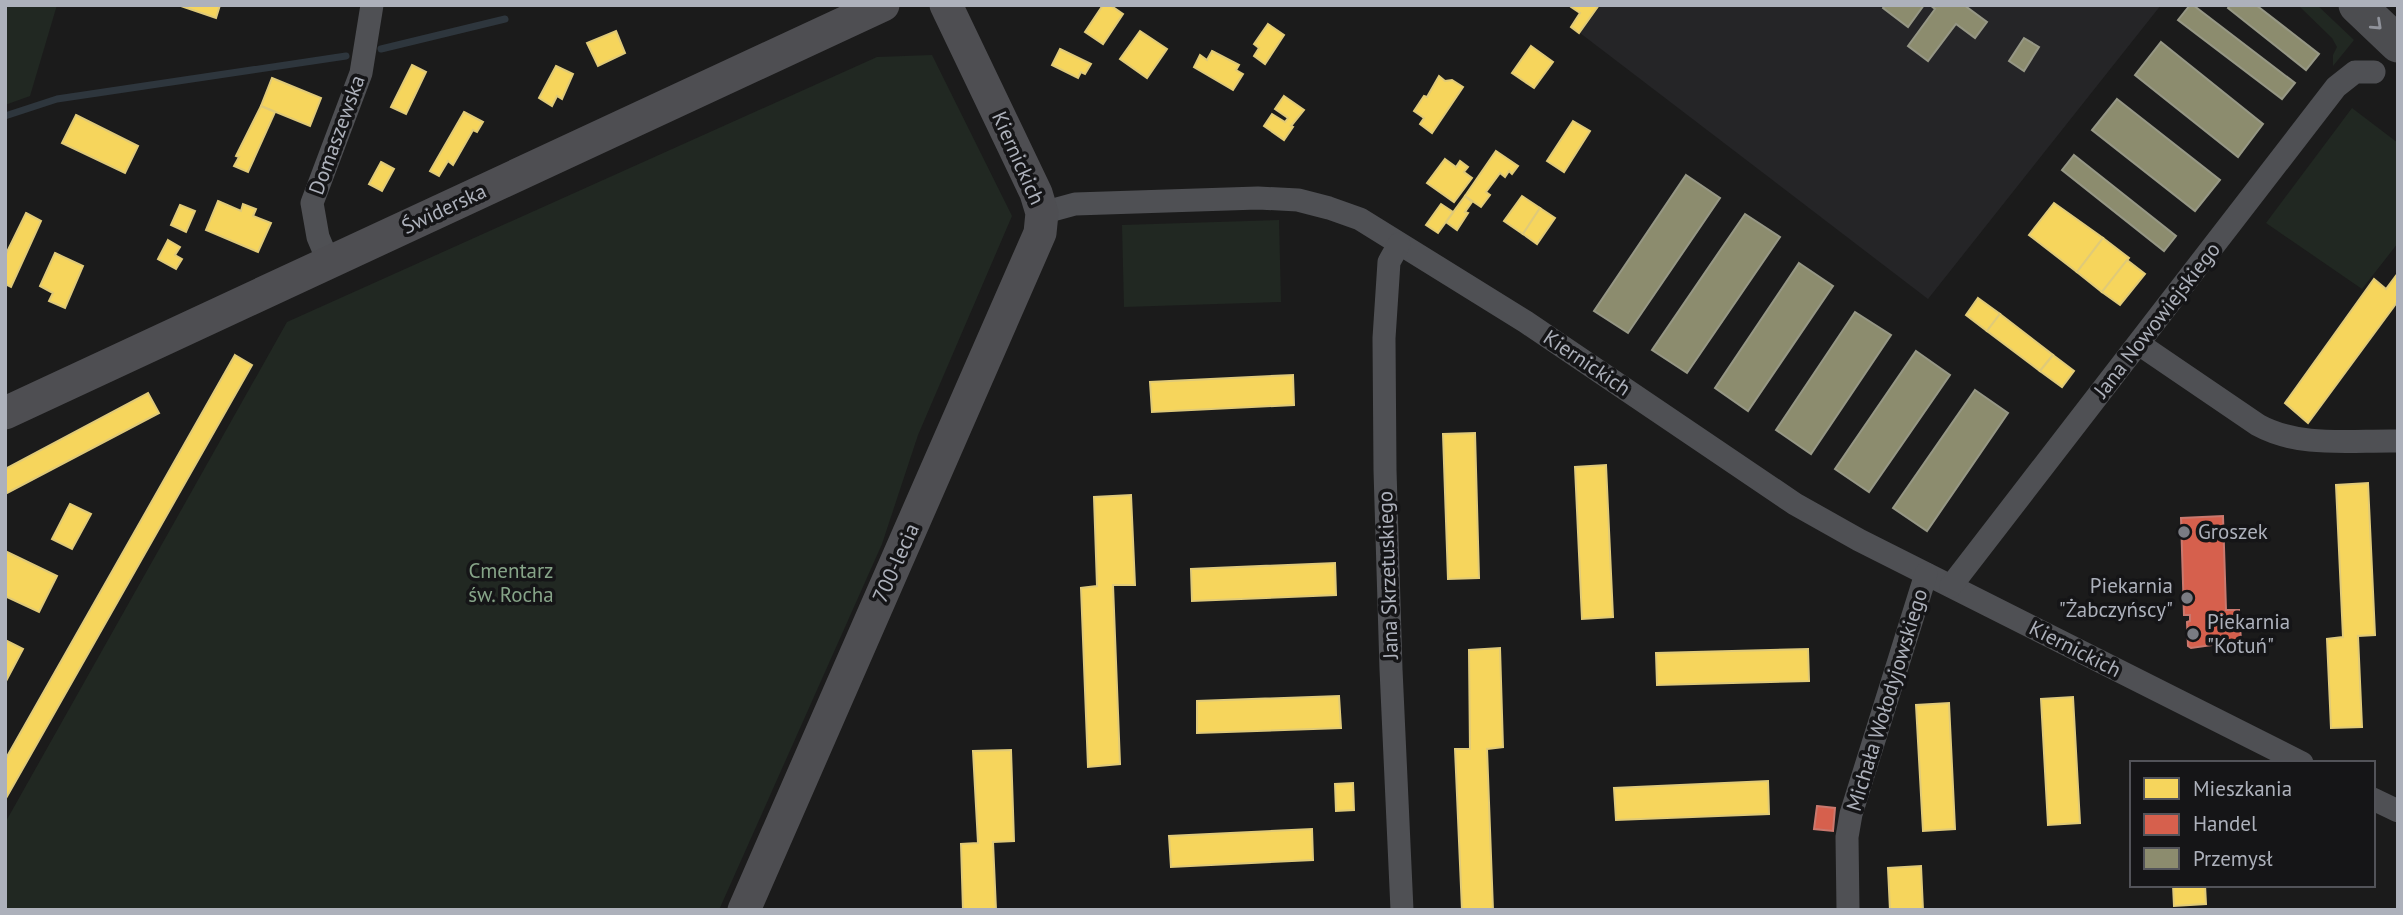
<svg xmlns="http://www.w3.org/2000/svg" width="2403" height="915" font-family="'PT Sans',sans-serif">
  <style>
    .built { fill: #252527 }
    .green { fill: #212822 }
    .homes { fill: #f6d55c; stroke: #e0ca78; stroke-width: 2 }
    .shops { fill: #d6604d; stroke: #ca786e; stroke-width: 2 }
    .industry { fill: #8c8c6e; stroke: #969785; stroke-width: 2 }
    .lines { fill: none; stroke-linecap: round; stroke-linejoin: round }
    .stream { stroke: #2e363d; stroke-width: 7 }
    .street { stroke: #4f5054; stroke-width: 23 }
    .secondary { stroke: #4e4e52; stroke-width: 33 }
    .primary { stroke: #4c4d50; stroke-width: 37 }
    .oneway { stroke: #90939b }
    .poi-dot { fill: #7a7c83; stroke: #151517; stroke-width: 2.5 }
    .labels { text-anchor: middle; stroke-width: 7; stroke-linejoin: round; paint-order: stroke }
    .street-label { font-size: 21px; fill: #adb1bb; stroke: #151517 }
    .poi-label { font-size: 21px; fill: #adb1bb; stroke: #151517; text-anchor: start }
    .park-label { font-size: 21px; fill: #86a488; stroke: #151517 }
  </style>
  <rect width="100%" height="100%" fill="#1b1b1b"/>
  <polygon class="built" points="1601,5 2161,5 1928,299 1580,33"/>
  <g class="green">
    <polygon points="5,5 57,5 30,96 5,105"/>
    <polygon points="2298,5 2317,5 2354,40 2333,66 2333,55 2337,47 2332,38"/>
    <polygon points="932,55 1012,216 918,435 882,544 719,910 5,910 5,823 287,322 877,57"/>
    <polygon points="2352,108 2398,143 2398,243 2362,289 2266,223"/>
    <polygon points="1279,220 1281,302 1124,307 1122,225"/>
  </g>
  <g class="homes">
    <polygon points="178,5 220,5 216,18"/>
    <polygon points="1103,5 1110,5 1123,14 1103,44 1085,32"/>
    <polygon points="1572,5 1599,5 1579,33 1571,27 1580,13 1571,7"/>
    <polygon points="1268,24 1284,35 1265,64 1254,56 1259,48 1254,44"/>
    <polygon points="616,31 625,53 598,66 587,43"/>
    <polygon points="1140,31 1167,49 1147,78 1120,59"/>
    <polygon points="1531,46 1553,62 1534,88 1512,73"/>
    <polygon points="1060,49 1091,64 1085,74 1081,72 1078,78 1052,65"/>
    <polygon points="1212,51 1239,65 1236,70 1243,74 1233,90 1194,67 1200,55 1207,60"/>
    <polygon points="412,65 426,72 406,114 391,107"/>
    <polygon points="556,66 573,74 562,99 557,96 552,106 539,98"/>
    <polygon points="1439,76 1445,81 1452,80 1463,87 1432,133 1420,124 1424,118 1414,111 1424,96 1427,97"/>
    <polygon points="272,78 321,98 310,126 261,106"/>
    <polygon points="1284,96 1304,110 1291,126 1293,127 1284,140 1264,126 1272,114 1285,122 1288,118 1275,109"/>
    <polygon points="261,106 275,112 248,172 234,166 239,157 236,156"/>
    <polygon points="464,112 483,122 477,132 473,130 453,165 448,161 439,176 430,171"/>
    <polygon points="76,115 138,146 125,173 62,143"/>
    <polygon points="1573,121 1590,131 1564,172 1547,161"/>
    <polygon points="1496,151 1518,166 1512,174 1509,171 1505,177 1500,173 1486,192 1490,195 1481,207 1465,196"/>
    <polygon points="1445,159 1456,167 1460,161 1468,167 1464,172 1472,178 1454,202 1427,183"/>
    <polygon points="381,162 394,169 382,191 369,184"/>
    <polygon points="1465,196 1472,202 1465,212 1468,213 1457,230 1446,222"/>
    <polygon points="1522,196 1540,208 1523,234 1504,221"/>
    <polygon points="218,201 241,211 243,204 256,209 253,216 271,223 258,252 206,230"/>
    <polygon points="2054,203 2103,238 2077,272 2029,235"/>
    <polygon points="1441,204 1453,212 1438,233 1426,225"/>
    <polygon points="180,205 195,211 186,232 171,225"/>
    <polygon points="1540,208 1555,218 1537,244 1523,234"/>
    <polygon points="26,213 41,221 11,287 5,284 5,256"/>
    <polygon points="2103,238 2129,258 2102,292 2077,272"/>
    <polygon points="168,240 180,247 175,255 182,259 176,269 158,259"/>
    <polygon points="55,253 83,266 65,308 49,301 53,293 40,286"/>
    <polygon points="2127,260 2145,274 2120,305 2102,292"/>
    <polygon points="2398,273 2398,301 2308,423 2285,403 2374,279 2386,289"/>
    <polygon points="1978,298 2000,314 1987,331 1966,315"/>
    <polygon points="2000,314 2053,355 2040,371 1987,331"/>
    <polygon points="235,355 252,365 5,800 5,760"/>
    <polygon points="2053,355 2074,371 2062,387 2040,371"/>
    <polygon points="1293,375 1294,405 1152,412 1150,382"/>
    <polygon points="148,393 159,413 5,494 5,469"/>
    <polygon points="1475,433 1479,578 1448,579 1443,434"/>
    <polygon points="1606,465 1613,617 1582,619 1575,467"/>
    <polygon points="2368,483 2375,635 2358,636 2362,727 2331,728 2327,639 2343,637 2336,485"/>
    <polygon points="1131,495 1135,585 1113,585 1120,764 1088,767 1081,588 1097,586 1094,497"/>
    <polygon points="70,504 91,514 72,549 52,539"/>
    <polygon points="5,551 57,576 39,612 5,596"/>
    <polygon points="1335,563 1336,595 1192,601 1191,569"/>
    <polygon points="5,640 23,649 5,683"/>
    <polygon points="1500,648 1503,747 1487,749 1493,910 1462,910 1455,749 1470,749 1469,650"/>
    <polygon points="1808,649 1809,681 1657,685 1656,653"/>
    <polygon points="1339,696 1341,728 1197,733 1197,701"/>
    <polygon points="2073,697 2080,823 2048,825 2041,699"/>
    <polygon points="1949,703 1955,829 1923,831 1916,705"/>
    <polygon points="1011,750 1014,841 993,842 996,910 963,910 961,844 978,843 973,751"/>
    <polygon points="1768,781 1769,814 1616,820 1614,788"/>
    <polygon points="1353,783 1354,810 1336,811 1335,784"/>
    <polygon points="1312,829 1313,860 1171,867 1169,836"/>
    <polygon points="1921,866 1923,910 1890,910 1888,868"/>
    <polygon points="2173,885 2205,885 2206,904 2174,906"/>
  </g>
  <g class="shops">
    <polygon points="2223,516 2226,610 2239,610 2241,641 2220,642 2220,644 2191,648 2188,646 2187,622 2190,621 2190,615 2184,615 2181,518"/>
    <polygon points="1817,806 1835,808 1833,831 1814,829"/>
  </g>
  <g class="industry">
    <polygon points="1885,5 1924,5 1908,27 1883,8"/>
    <polygon points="1930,5 1964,5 1987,22 1975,38 1956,24 1928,61 1908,46 1935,9"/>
    <polygon points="2190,5 2193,5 2295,83 2282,99 2178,20"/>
    <polygon points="2230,5 2256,5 2319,54 2306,70 2228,8"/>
    <polygon points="2024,38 2039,47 2024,71 2009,61"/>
    <polygon points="2161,42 2263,124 2238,157 2135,75"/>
    <polygon points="2117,99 2220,180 2195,211 2092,130"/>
    <polygon points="2074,155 2176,236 2164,251 2062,170"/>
    <polygon points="1686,175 1720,198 1628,333 1594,311"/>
    <polygon points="1745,214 1780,237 1687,373 1652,350"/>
    <polygon points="1799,263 1833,286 1748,411 1715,388"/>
    <polygon points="1855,312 1891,335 1811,454 1776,430"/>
    <polygon points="1916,351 1950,375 1869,492 1835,469"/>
    <polygon points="1975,390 2008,413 1927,531 1893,508"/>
  </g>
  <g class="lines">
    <g class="stream">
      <polyline points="381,49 505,19"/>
      <polyline points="5,116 57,99 346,56"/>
    </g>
    <g class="street">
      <polyline points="1042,213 1075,204 1258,198 1298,200 1329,208 1360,219 1526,322 1795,504 1859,540 2302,763"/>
      <polyline points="1399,244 1389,262 1384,338 1385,470 1391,669 1402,910"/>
      <polyline points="329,263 318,237 312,203 361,73 372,5"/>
      <path d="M2139,344L2258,425C2300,448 2351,440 2398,441"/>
      <polyline points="1951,586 2336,87 2355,72 2374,72"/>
      <polyline points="2373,799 2398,811"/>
      <polyline points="1848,910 1847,837 1851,814 1926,574"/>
    </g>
    <g class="secondary">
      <polyline points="5,413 883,5"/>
      <polyline points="744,910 1040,233 1042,213 1036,193 946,5"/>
    </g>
    <polyline class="primary" points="2357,5 2398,44"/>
  </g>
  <defs><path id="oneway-chevron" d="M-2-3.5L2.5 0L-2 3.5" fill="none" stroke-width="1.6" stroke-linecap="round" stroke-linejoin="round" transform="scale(1.75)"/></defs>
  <use class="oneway" href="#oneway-chevron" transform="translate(2377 25) rotate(43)"/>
  <g class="poi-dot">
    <circle cx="2184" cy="532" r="7"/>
    <circle cx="2187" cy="598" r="7"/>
    <circle cx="2193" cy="634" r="7"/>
  </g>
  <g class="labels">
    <g class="street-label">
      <text transform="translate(337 135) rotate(-70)" y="7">Domaszewska</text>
      <text transform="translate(1018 158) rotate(66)" y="7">Kiernickich</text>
      <text transform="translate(444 209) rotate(-25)" y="7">Świderska</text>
      <text transform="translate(2157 320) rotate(-52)" y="7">Jana Nowowiejskiego</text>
      <text transform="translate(1587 363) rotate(34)" y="7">Kiernickich</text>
      <text transform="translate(896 563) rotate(-66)" y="7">700-lecia</text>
      <text transform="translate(1388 575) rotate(-92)" y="7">Jana Skrzetuskiego</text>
      <text transform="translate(2075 649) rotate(27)" y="7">Kiernickich</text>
      <text transform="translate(1887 700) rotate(-73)" y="7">Michała Wołodyjowskiego</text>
    </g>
    <g class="poi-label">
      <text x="2198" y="539">Groszek</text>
      <text x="2173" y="593" text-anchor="end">Piekarnia<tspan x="2173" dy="24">"Żabczyńscy"</tspan></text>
      <text x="2207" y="629">Piekarnia<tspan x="2207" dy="24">"Kotuń"</tspan></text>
    </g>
    <g class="park-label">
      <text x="511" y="578">Cmentarz<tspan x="511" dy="24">św. Rocha</tspan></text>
    </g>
  </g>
  <rect width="2403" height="915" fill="none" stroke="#adb1bb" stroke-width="14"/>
  <rect x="2130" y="761" width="245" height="126" fill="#151517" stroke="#525359" stroke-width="2"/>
  <rect x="2144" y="778" width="35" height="21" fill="#f6d55c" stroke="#525359" stroke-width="2"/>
  <text x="2193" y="796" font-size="21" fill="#adb1bb">Mieszkania</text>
  <rect x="2144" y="814" width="35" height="21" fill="#d6604d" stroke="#525359" stroke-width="2"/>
  <text x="2193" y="831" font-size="21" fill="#adb1bb">Handel</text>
  <rect x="2144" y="848" width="35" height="21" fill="#8c8c6e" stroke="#525359" stroke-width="2"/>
  <text x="2193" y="866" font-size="21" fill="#adb1bb">Przemysł</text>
</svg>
